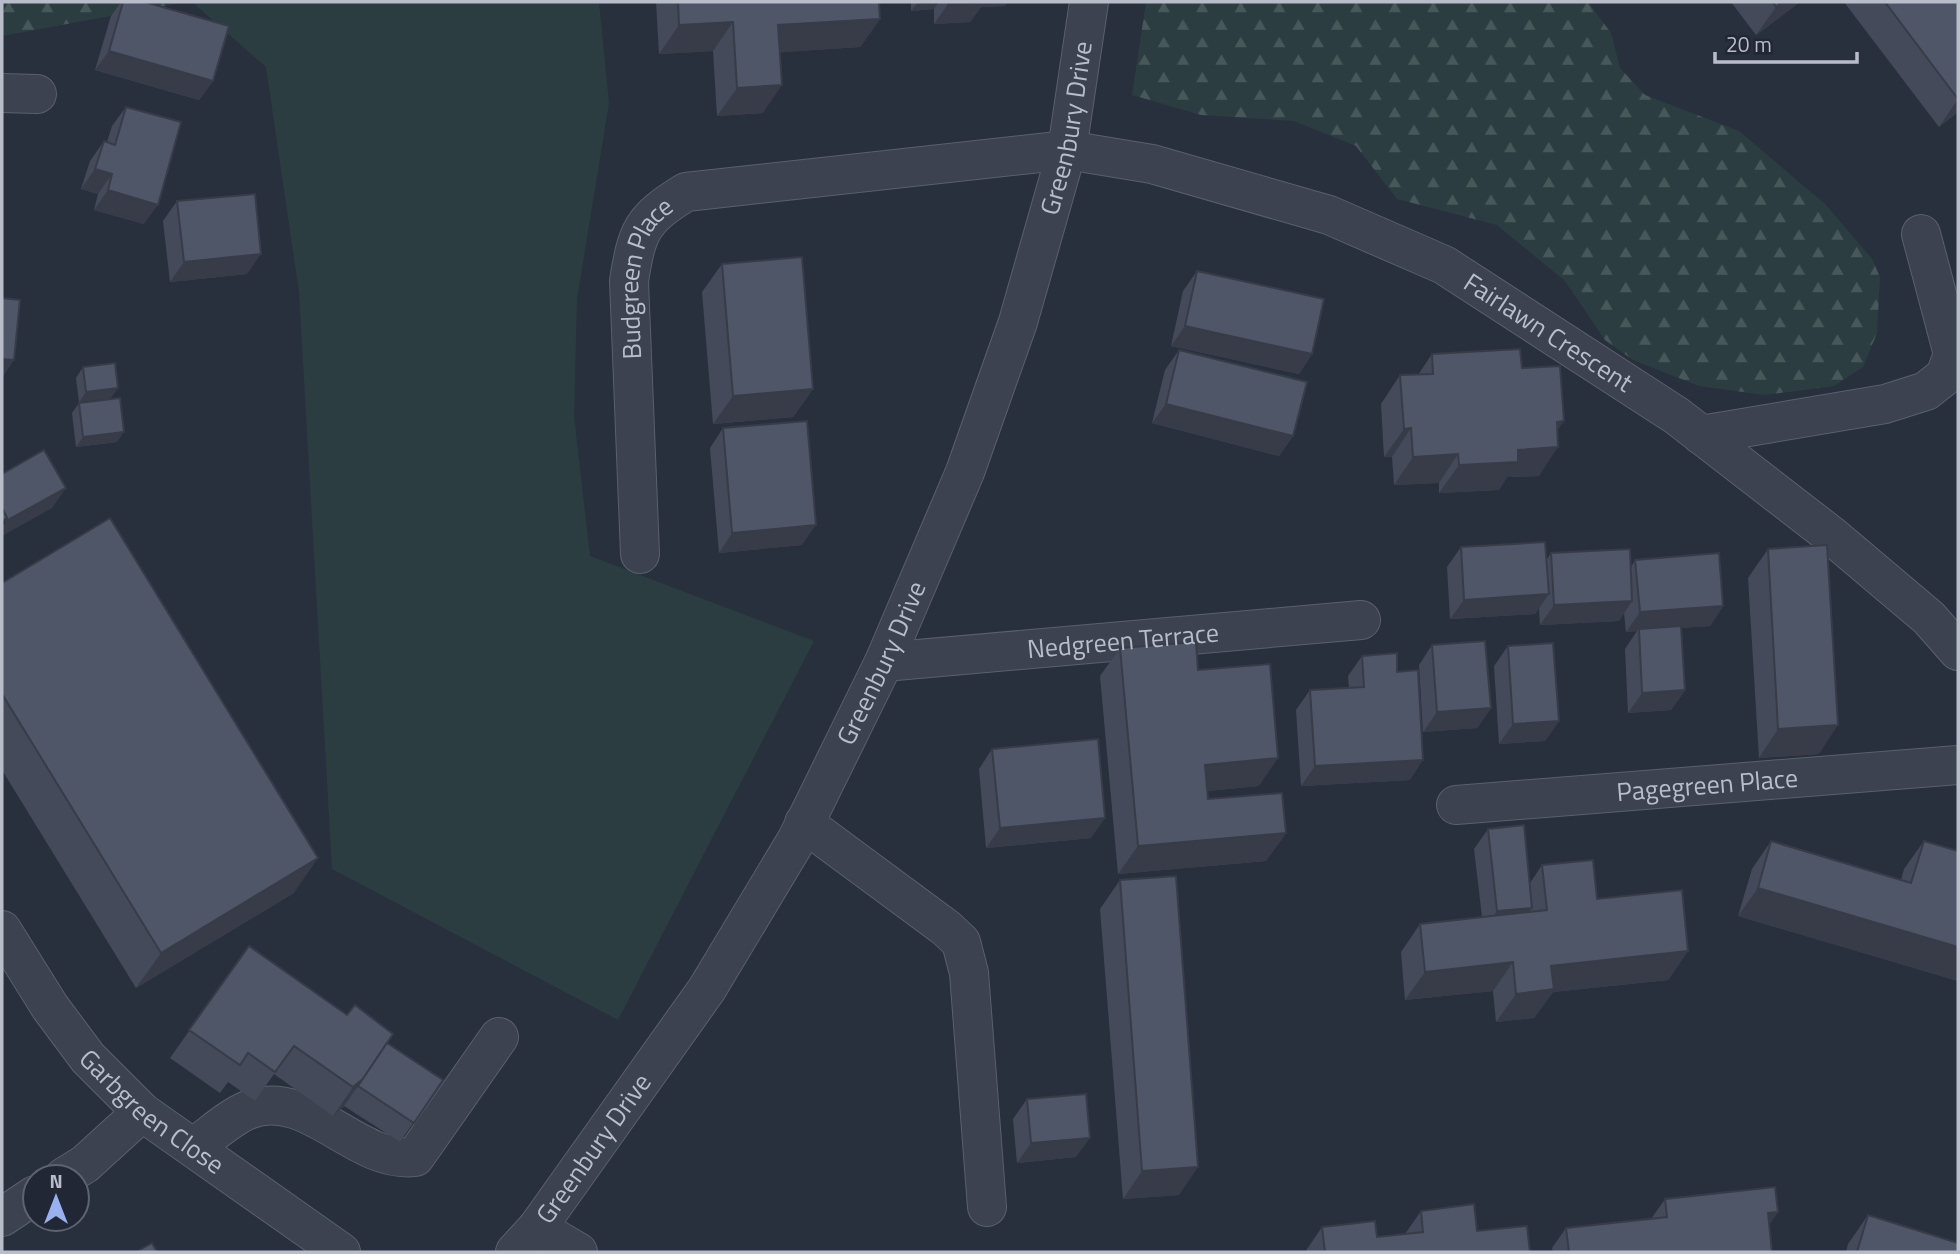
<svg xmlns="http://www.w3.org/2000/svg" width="1960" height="1254" font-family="'Titillium Web',sans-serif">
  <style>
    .green { fill: #2b3d40 }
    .forest { fill: url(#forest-firs) }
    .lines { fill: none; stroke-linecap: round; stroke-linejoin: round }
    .minor-casing { stroke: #5a606c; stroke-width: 40 }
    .minor { stroke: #3c424f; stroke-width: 38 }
    .wall { fill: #444a59 }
    .shaded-wall { fill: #373c48 }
    .building { fill: #4f5667; stroke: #373c48; stroke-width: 2 }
    .labels { text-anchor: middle; stroke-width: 7; stroke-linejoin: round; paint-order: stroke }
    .street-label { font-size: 26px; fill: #b9bdc9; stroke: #212734 }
  </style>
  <defs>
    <pattern id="forest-firs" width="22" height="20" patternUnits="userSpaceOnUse" patternTransform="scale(1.75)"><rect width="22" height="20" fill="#2b3d40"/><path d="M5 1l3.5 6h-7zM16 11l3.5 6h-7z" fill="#48575a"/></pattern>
  </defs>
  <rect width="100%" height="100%" fill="#28303e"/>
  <polygon class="green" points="192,2 599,2 609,103 577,299 574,416 590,556 814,641 618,1020 332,869 299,292 266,67"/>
  <g class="forest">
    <polygon points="2,2 186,2 2,36"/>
    <polygon points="1146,2 1588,2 1611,33 1620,68 1645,95 1739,131 1826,205 1872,259 1880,277 1877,333 1863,367 1834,386 1765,395 1699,386 1633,360 1605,340 1565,281 1497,225 1397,199 1356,146 1294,121 1201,115 1132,95"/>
  </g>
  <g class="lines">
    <defs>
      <g id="minor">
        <polyline points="2,93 37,94"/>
        <polyline points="1701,435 1885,404 1926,391 1945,376 1953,354 1921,234"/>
        <path id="s1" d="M640,554L629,281C637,230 642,219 686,192L1067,150L1152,164L1329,215L1444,265L1677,416L1832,536L1929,618L1958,651"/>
        <path id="s2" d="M884,662L1361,620"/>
        <path id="s3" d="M1456,805L1958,765"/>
        <polyline points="804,823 946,928 961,942 969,973 987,1207"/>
        <path id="s4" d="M2,930L50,1007L88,1058L142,1112L341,1252"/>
        <path d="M194,1147C211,1135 229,1118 248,1110C308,1086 356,1164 415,1157L499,1037"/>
        <polyline points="64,1177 85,1164 142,1112"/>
        <polyline points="2,1217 35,1195"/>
        <polyline points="537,1228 578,1252"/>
        <path id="s5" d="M515,1252L537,1228L707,989L797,839L884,662L965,472L1018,322L1067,150L1089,2"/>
      </g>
    </defs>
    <use href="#minor" class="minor-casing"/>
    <use href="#minor" class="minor"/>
  </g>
  <g class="wall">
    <polygon points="121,2 145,2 213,81 199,100 95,70 111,16"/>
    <polygon points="656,2 879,2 880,19 860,47 780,52 763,113 717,116 713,51 659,54"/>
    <polygon points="911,2 1008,2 1005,6 981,7 970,22 934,24 934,9 911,11"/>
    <polygon points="1731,2 1800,2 1756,35"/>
    <polygon points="1844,2 1958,2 1958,112 1939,127"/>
    <polygon points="126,107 144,224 94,210 98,194 81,189 90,161 104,141 107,142 112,126"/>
    <polygon points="177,201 247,274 170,282 163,221"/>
    <polygon points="722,264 813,389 793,417 713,424 702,292"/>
    <polygon points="1197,271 1312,354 1299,374 1171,346 1183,291"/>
    <polygon points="1179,350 1293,436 1279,456 1152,423 1165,370"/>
    <polygon points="1432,354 1522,368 1557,431 1539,476 1507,477 1499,490 1439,493 1439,483 1394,485 1392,457 1384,457 1381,404 1400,375 1418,375"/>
    <polygon points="83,367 111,398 79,402 76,378"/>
    <polygon points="79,403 117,442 76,447 72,413"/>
    <polygon points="723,428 802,545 719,553 710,448"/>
    <polygon points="1461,547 1547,559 1551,553 1631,567 1635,560 1723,606 1710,626 1681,628 1685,690 1671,710 1628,713 1625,649 1637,631 1626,632 1624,613 1619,621 1540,625 1539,608 1535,614 1450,619 1447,567"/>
    <polygon points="1768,549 1819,754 1759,758 1748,578"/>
    <polygon points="2,583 294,893 136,988 2,770"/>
    <polygon points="1432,645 1491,708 1477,728 1423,732 1419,665"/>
    <polygon points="1508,646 1559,721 1545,741 1499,744 1494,666"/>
    <polygon points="1120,648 1198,670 1259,786 1207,791 1208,799 1286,833 1266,861 1118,874 1100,676"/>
    <polygon points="1362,656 1397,672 1410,780 1301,786 1296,710 1310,690 1349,688 1348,676"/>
    <polygon points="992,749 1091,838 986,848 979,769"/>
    <polygon points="1488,829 1530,883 1542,865 1688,951 1668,980 1553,992 1534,1018 1496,1022 1493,991 1405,1000 1401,952 1420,924 1482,917 1474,849"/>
    <polygon points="1771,841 1901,880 1904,869 1924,841 1958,851 1958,981 1738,916 1752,869"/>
    <polygon points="1120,880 1179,1195 1123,1199 1100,909"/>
    <polygon points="249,946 387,1043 443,1080 400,1142 344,1106 333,1116 274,1074 255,1101 228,1082 220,1093 170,1058"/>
    <polygon points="1027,1099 1076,1157 1017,1163 1013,1119"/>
    <polygon points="1665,1199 1778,1212 1769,1224 1772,1252 1553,1252 1552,1248 1566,1228 1651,1219"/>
    <polygon points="1421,1211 1530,1252 1305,1252 1322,1227 1377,1237 1405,1234"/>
    <polygon points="1868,1215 1958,1252 1846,1252 1848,1244"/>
  </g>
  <g class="shaded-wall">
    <polygon points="918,2 939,2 934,9 911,11"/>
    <polygon points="974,2 1008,2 1005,6 981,7 970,22 934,24 948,4"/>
    <polygon points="1782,2 1800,2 1756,35 1776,7"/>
    <polygon points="880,19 860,47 759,54 778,25"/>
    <polygon points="733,22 713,51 659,54 679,25"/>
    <polygon points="109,51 213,81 199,100 95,70"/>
    <polygon points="782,85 763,113 717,116 737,88"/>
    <polygon points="1958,99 1958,112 1939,127"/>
    <polygon points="95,169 112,174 98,194 81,189"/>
    <polygon points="108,190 158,205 144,224 94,210"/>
    <polygon points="261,254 247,274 170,282 184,262"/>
    <polygon points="1185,326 1312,354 1299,374 1171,346"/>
    <polygon points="2,359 14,360 2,378"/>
    <polygon points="118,388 111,398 79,402 86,392"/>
    <polygon points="813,389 793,417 713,424 733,396"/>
    <polygon points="1166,404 1293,436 1279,456 1152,423"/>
    <polygon points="1564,421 1545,448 1558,447 1539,476 1507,477 1499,490 1439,493 1459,465 1518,450 1557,422"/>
    <polygon points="1411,428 1392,457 1384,457 1404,429"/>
    <polygon points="124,432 117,442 76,447 83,437"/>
    <polygon points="1458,454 1439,483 1394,485 1413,457"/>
    <polygon points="66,488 52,508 2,536 2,528 6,521"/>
    <polygon points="816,525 802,545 719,553 732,533"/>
    <polygon points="1549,594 1535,614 1450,619 1464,600"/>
    <polygon points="1632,601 1619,621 1540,625 1554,605"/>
    <polygon points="1723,606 1710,626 1639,631 1639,629 1637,631 1626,632 1640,612"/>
    <polygon points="1685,690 1671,710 1628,713 1642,693"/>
    <polygon points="1491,708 1477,728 1423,732 1437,712"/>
    <polygon points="1559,721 1545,741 1499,744 1513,724"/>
    <polygon points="1838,725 1819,754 1759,758 1778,729"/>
    <polygon points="1278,758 1259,786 1185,793 1205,765"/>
    <polygon points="1423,760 1410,780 1301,786 1315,766"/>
    <polygon points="1105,818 1091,838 986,848 1000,828"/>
    <polygon points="1286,833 1266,861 1118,874 1138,846"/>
    <polygon points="318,858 294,893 136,988 161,953"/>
    <polygon points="1758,888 1958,947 1958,981 1738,916"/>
    <polygon points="1532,908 1519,928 1483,931 1497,911"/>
    <polygon points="1688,951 1668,980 1553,992 1534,1018 1496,1022 1516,994 1551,966"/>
    <polygon points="1513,962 1493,991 1405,1000 1425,972"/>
    <polygon points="364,1078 344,1106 333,1116 353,1087"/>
    <polygon points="1090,1138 1076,1157 1017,1163 1031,1143"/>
    <polygon points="1198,1167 1179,1195 1123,1199 1142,1171"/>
    <polygon points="1778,1212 1764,1232 1768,1213"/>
  </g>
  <g class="building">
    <polygon points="123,2 145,2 229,26 213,81 109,51"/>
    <polygon points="678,2 879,2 880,19 778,25 782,85 737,88 733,22 679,25"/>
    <polygon points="948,2 984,2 948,4"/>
    <polygon points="1773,2 1782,2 1776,7"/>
    <polygon points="1885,2 1958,2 1958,99"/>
    <polygon points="126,107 181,122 158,205 108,190 112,174 95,169 104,141 115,145"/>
    <polygon points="255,194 261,254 184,262 177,201"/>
    <polygon points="802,257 813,389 733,396 722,264"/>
    <polygon points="1197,271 1324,299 1312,354 1185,326"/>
    <polygon points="2,298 20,300 14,360 2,359"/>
    <polygon points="1520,349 1522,368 1560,366 1564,421 1557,422 1558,447 1518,450 1518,462 1459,465 1458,454 1413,457 1411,428 1404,429 1400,375 1433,374 1432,354"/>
    <polygon points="1179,350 1307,382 1293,436 1166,404"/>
    <polygon points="115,363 118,388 86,392 83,367"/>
    <polygon points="120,398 124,432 83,437 79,403"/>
    <polygon points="807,421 816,525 732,533 723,428"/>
    <polygon points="44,450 66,488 6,521 6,520 7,518 2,508 2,474"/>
    <polygon points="2,508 7,518 2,521"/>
    <polygon points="110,518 318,858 161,953 2,694 2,583"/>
    <polygon points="1545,542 1549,594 1464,600 1461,547"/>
    <polygon points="1827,545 1838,725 1778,729 1768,549"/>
    <polygon points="1630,549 1632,601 1554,605 1551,553"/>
    <polygon points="1719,553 1723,606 1640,612 1635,560"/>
    <polygon points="1681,626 1685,690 1642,693 1639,629"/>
    <polygon points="1485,641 1491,708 1437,712 1432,645"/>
    <polygon points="1196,642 1198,670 1270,664 1278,758 1205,765 1208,799 1282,793 1286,833 1138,846 1120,648"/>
    <polygon points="1553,643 1559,721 1513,724 1508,646"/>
    <polygon points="1397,653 1397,672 1418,670 1423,760 1315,766 1310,690 1364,687 1362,656"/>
    <polygon points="1098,739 1105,818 1000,828 992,749"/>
    <polygon points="1524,825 1532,908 1497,911 1488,829"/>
    <polygon points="1771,841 1911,883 1924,841 1958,851 1958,947 1758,888"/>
    <polygon points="1593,860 1597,899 1682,890 1688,951 1551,966 1554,989 1516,994 1513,962 1425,972 1420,924 1547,910 1542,865"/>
    <polygon points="1176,876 1198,1167 1142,1171 1120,880"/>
    <polygon points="249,946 347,1015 355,1005 393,1034 364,1078 353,1087 294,1046 275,1072 248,1053 240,1065 189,1030"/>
    <polygon points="387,1043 443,1080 414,1123 358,1086"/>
    <polygon points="1086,1094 1090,1138 1031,1143 1027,1099"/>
    <polygon points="1775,1187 1778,1212 1768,1213 1772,1252 1569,1252 1566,1228 1667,1217 1665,1199"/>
    <polygon points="1474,1204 1477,1231 1527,1226 1530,1252 1325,1252 1322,1227 1375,1221 1377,1237 1423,1232 1421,1211"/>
    <polygon points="1868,1215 1958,1243 1958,1252 1857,1252"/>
    <polygon points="152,1243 157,1252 136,1252"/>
  </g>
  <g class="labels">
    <g class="street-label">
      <text dy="9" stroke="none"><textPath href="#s5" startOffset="1264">Greenbury Drive</textPath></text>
      <text dy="9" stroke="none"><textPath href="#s1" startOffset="280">Budgreen Place</textPath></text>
      <text dy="9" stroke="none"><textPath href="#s1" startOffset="1288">Fairlawn Crescent</textPath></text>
      <text dy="9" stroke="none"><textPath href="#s2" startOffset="240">Nedgreen Terrace</textPath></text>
      <text dy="9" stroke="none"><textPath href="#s5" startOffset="696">Greenbury Drive</textPath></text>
      <text dy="9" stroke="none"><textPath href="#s3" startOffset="252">Pagegreen Place</textPath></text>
      <text dy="9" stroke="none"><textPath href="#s4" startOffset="238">Garbgreen Close</textPath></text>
      <text dy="9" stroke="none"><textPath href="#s5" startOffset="130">Greenbury Drive</textPath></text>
    </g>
  </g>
  <rect width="1960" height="1254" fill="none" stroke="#b9bdc9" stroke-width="7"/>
  <g transform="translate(56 1198)"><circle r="33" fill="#212734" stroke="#5e6370" stroke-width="2"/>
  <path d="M0-5L12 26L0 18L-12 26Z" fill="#99b1ee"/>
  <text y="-10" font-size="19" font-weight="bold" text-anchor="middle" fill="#b9bdc9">N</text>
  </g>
  <path d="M1715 52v10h142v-10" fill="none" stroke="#b9bdc9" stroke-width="3.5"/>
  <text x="1726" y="52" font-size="21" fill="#b9bdc9" stroke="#212734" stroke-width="5" paint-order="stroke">20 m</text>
</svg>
